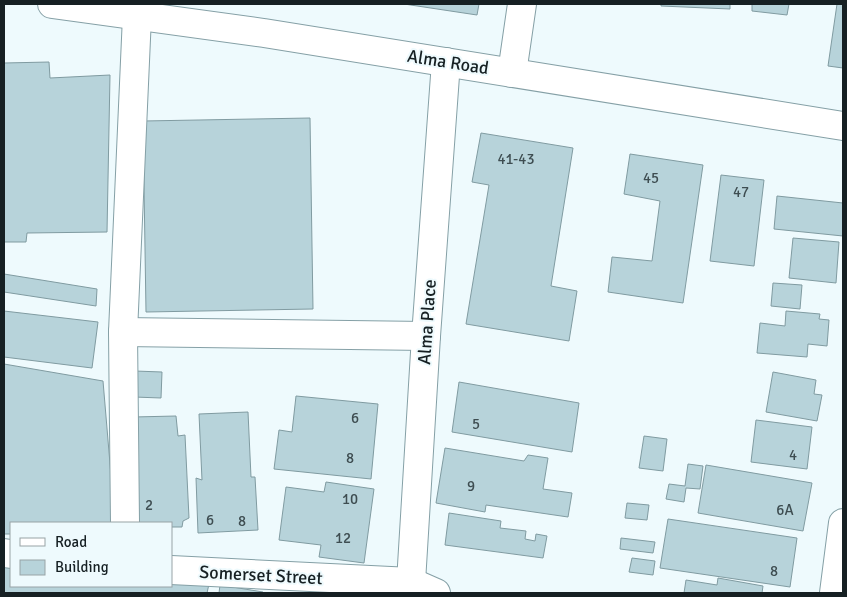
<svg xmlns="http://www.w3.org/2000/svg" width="847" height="597" font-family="Signika,sans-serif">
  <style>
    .building { fill: #b7d3da; stroke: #809ba1 }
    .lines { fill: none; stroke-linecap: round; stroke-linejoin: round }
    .minor-casing { stroke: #85a0a6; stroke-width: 30 }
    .minor { stroke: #fff; stroke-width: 28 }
    .labels { text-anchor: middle; stroke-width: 4; stroke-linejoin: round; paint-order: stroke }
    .number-label { font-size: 15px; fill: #3e4d51 }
    .street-label { font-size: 18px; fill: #162023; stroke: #eefafd }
  </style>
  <rect width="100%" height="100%" fill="#eefafd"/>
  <g class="building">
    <polygon points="404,4 479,4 477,15"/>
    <polygon points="661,4 730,4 730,9 661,6"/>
    <polygon points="752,4 789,4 787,15 752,11"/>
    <polygon points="837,4 843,4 843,68 828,66"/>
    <polygon points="49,62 50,78 110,75 107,232 27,233 26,242 4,242 4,63"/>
    <polygon points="310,118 313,309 146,312 143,121"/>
    <polygon points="481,133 573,148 551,286 577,291 569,341 466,324 489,185 472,182"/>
    <polygon points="630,154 703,165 683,303 608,292 612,257 652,261 660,201 624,194"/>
    <polygon points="721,175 764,180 754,266 710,261"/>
    <polygon points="777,196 843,203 843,236 774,229"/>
    <polygon points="793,238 839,242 836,283 789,278"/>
    <polygon points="4,274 97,289 96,306 4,292"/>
    <polygon points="773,283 802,285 800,309 771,306"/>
    <polygon points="4,311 98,322 92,368 4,357"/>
    <polygon points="786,311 820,314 819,319 829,320 827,346 808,344 807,357 757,353 760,323 785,326"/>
    <polygon points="4,364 103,381 115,523 11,523 11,534 4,534"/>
    <polygon points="135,371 162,372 161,398 134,397"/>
    <polygon points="773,372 816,380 814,394 822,395 817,421 766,412"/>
    <polygon points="459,382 579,403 572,452 452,432"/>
    <polygon points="296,396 378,404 371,479 274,469 279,430 292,432"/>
    <polygon points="248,412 251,477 255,477 258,530 198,533 196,478 202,480 199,414"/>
    <polygon points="176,416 178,436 185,435 189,518 183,521 182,527 171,527 171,523 136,523 133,417"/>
    <polygon points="756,420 812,427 807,469 751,462"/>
    <polygon points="644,436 667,439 663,471 639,468"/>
    <polygon points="445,448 524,461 528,455 548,458 543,489 572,493 568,517 486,505 485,512 436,503"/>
    <polygon points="688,464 703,466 700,489 686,488 684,502 666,499 669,484 685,486"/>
    <polygon points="706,465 812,483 803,531 698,513"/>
    <polygon points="326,482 374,489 364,563 319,557 321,545 279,540 286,487 324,492"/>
    <polygon points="627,503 649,505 647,520 625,518"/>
    <polygon points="449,513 501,521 500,528 526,531 525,539 535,541 536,534 547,536 543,558 445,545"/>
    <polygon points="668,519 797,538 790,587 660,568"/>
    <polygon points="621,538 655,542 653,553 620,549"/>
    <polygon points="632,558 655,561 653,575 629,572"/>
    <polygon points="4,563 11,564 11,586 171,586 171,580 209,584 207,593 4,593"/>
    <polygon points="718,578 763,586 762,593 684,593 686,580 717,585"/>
    <polygon points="220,585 263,592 263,593 219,593"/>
  </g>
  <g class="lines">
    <defs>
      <g id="minor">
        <polyline points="52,4 264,33 843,126"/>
        <polyline points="512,73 522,4"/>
        <polyline points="123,332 426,336"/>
        <polyline points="125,523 123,332 137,16"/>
        <polyline points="4,553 11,554"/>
        <polyline points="171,570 411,582 436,593"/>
        <polyline points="411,582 426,336 446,62"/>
        <polyline points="834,593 843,523"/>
      </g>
    </defs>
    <use href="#minor" class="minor-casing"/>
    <use href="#minor" class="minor"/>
  </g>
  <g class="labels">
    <g class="number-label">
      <text x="516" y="164">41-43</text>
      <text x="651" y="183">45</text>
      <text x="741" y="197">47</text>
      <text x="355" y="423">6</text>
      <text x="476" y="429">5</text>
      <text x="793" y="460">4</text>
      <text x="350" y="463">8</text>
      <text x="471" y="491">9</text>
      <text x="350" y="504">10</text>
      <text x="149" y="510">2</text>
      <text x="785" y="515">6A</text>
      <text x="210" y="525">6</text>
      <text x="242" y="526">8</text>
      <text x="343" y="543">12</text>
      <text x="774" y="576">8</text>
    </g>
    <g class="street-label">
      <text transform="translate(448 62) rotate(9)" y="6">Alma Road</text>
      <text transform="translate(427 322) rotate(-86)" y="6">Alma Place</text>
      <text transform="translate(261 575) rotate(3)" y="6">Somerset Street</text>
    </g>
  </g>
  <rect width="847" height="597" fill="none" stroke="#162023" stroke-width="10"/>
  <rect x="10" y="522" width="162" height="65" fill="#eefafd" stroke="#98a3a6"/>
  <rect x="20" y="538" width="25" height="8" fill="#ffffff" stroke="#98a3a6"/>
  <text x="55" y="547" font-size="15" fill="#162023">Road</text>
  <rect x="20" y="560" width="25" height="15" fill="#b7d3da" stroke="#98a3a6"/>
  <text x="55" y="572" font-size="15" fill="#162023">Building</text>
</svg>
